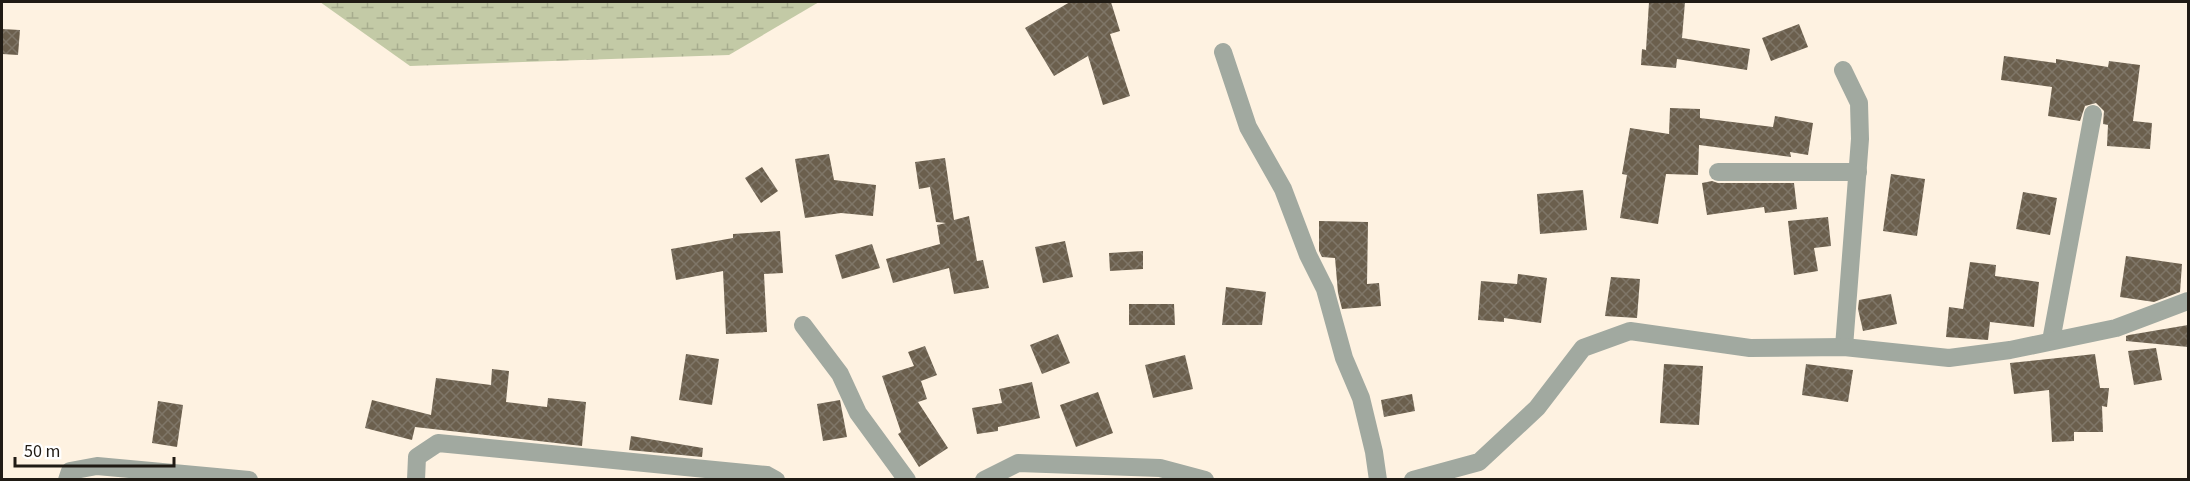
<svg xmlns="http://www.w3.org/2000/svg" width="2190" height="481" font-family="'Source Sans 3',sans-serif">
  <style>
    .wetland { fill: url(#wetland-marsh) }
    .building { fill: url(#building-cross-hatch) }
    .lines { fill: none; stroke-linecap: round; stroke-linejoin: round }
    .street { stroke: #a1a9a0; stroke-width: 18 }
  </style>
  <defs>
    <pattern id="wetland-marsh" width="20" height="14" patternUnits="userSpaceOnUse" patternTransform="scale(1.5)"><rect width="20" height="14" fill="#c3caa6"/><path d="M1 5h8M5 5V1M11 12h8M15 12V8" fill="none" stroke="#a7ad8e"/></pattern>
    <pattern id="building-cross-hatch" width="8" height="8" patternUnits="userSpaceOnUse" patternTransform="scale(1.5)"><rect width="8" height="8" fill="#6b5f4d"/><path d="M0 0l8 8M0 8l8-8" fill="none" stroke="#7f7668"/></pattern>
  </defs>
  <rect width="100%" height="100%" fill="#fef2e1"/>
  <polygon class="wetland" points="320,2 819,2 729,55 410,66"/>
  <g class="building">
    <polygon points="1070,2 1111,2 1120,31 1110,34 1130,96 1103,105 1088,56 1054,76 1025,28"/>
    <polygon points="1649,2 1685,2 1682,38 1750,49 1747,70 1677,59 1676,68 1641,65 1642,49 1646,50"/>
    <polygon points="1799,24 1808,47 1771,61 1762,38"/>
    <polygon points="2,29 20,30 18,55 2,54"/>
    <polygon points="2004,56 2056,63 2056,59 2108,67 2109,61 2140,65 2133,121 2152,123 2150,149 2107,146 2108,125 2103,124 2104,111 2096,103 2085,106 2080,121 2048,116 2052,87 2001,80"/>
    <polygon points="1670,108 1700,109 1700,118 1773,127 1775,116 1813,123 1808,155 1790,152 1791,157 1699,145 1698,175 1666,174 1658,224 1620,218 1627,175 1622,174 1630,128 1669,134"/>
    <polygon points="829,154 834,180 876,185 873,216 841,213 805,218 795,159"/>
    <polygon points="945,158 954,220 969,216 977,261 983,260 989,288 954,294 949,268 893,283 886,259 940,244 937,225 946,223 936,222 930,187 919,189 915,162"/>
    <polygon points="762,167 778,191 761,203 745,178"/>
    <polygon points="1891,174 1925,179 1917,236 1883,231"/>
    <polygon points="1712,181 1718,183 1794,183 1797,209 1765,213 1764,207 1707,215 1702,183"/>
    <polygon points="1583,190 1587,230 1540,234 1537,194"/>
    <polygon points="2023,192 2057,198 2050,235 2016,229"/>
    <polygon points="1828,217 1831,246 1814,248 1818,271 1794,275 1788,221"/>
    <polygon points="1319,221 1368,222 1367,284 1379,283 1381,306 1342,309 1338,293 1335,258 1322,257 1319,251"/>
    <polygon points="780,231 783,273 764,274 767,332 726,334 723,271 676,280 671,249 733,238 733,234"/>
    <polygon points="1065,241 1073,277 1043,283 1035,247"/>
    <polygon points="872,244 880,268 842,279 835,255"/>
    <polygon points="1143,251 1143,269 1110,271 1109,253"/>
    <polygon points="2126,256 2182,264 2180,292 2154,302 2120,297"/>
    <polygon points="1970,262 1996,265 1995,276 2039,282 2034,327 1990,322 1988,340 1946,337 1949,307 1963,309"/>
    <polygon points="1518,274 1547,278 1541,323 1504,318 1504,322 1478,320 1481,281 1517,284"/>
    <polygon points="1611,277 1640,279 1637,318 1605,316"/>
    <polygon points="1226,287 1266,292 1262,325 1222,325"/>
    <polygon points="1891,294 1897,324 1863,331 1858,309 1859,300"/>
    <polygon points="1129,304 1174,304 1175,325 1129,325"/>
    <polygon points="2188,325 2188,347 2126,341 2126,336 2129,335"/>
    <polygon points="1058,334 1070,363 1042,374 1030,345"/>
    <polygon points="925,346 937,375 921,381 927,399 918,402 948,448 919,467 898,434 901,432 882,376 914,366 908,352"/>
    <polygon points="2156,348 2162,380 2134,385 2128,351"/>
    <polygon points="686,354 719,359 712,405 679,400"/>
    <polygon points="2095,354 2100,388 2109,388 2107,407 2102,406 2103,432 2074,432 2074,441 2052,442 2049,390 2014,394 2010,363"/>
    <polygon points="1185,355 1193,389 1153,398 1145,365"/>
    <polygon points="1664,364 1703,366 1699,425 1660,423"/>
    <polygon points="1806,364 1853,370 1848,402 1802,395"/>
    <polygon points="492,369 509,371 506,402 547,407 548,398 586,402 582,446 415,427 412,440 365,428 372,400 431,415 436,378 491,385"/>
    <polygon points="1032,382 1040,418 998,427 998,431 977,434 972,408 1002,403 999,389"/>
    <polygon points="1098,392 1113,433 1076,447 1060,405"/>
    <polygon points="1412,394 1415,411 1384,417 1381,400"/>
    <polygon points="840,400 847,437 823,441 817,404"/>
    <polygon points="158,401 183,405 177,447 152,443"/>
    <polygon points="631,436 703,448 702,457 629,450"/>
  </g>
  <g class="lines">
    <g class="street">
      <polyline points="1223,52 1248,127 1283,189 1308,255 1325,289 1344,358 1361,398 1374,452 1378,480"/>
      <polyline points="1843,70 1859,103 1860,139 1844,347"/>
      <polyline points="1718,172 1858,172"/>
      <polyline points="803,325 840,374 858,413 907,480"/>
      <polyline points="2051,341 2093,114"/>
      <polyline points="67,480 70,471 97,466 249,480"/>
      <polyline points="416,480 417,457 438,443 767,475 776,480"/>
      <polyline points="984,480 1018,463 1160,468 1205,480"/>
      <polyline points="1413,480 1479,462 1537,408 1583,348 1630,331 1750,348 1844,347 1949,358 2010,350 2116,328 2188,301"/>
    </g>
  </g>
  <rect width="2190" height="481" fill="none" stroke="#201b14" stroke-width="6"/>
  <path d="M15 457v9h159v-9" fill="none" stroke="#201b14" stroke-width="3"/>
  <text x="24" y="457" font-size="18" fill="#201b14" stroke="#ffffff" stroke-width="4.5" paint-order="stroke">50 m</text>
</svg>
